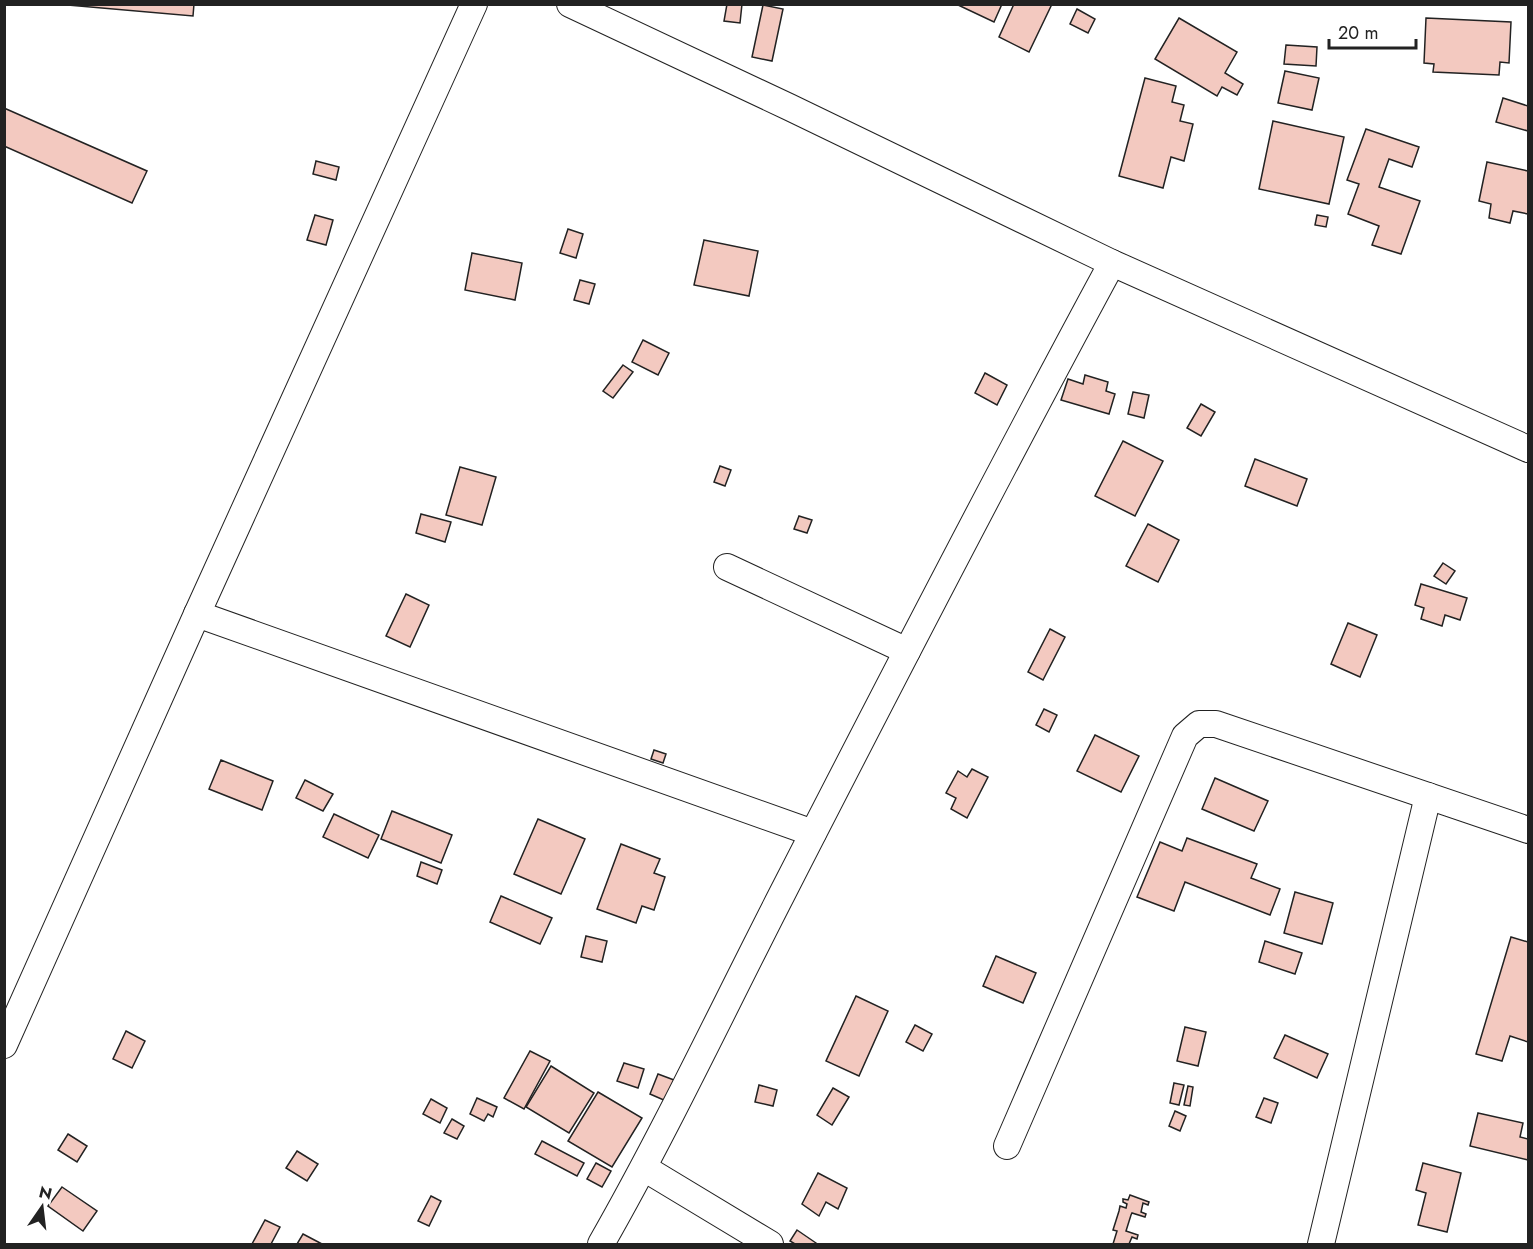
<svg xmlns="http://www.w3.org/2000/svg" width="1533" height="1249" font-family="Jost,sans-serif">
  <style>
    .building { fill: #f3c9c0; stroke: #222; stroke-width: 1.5 }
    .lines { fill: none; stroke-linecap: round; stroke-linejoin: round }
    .street-casing { stroke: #222; stroke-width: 28 }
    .street { stroke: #fff; stroke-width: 26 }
  </style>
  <rect width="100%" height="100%" fill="#fff"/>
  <g class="building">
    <polygon points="56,4 194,4 193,16"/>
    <polygon points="727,4 742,4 740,23 724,21"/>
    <polygon points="956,4 1002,4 994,22"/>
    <polygon points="1014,4 1052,4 1029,52 999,37"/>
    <polygon points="763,5 783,9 772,61 752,57"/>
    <polygon points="1077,9 1095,19 1088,33 1070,24"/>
    <polygon points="1179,18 1237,52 1225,73 1243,84 1237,95 1222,87 1217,96 1155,59"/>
    <polygon points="1426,18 1511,22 1509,63 1500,62 1499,75 1433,72 1434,64 1424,63"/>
    <polygon points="1286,45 1317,47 1316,66 1284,64"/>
    <polygon points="1285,71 1319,78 1312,110 1278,103"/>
    <polygon points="1145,78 1176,86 1172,102 1184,105 1180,121 1193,124 1184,161 1171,157 1163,188 1119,176"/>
    <polygon points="1503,98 1528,106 1528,131 1496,122"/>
    <polygon points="4,108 147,171 132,203 4,146"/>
    <polygon points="1273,121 1344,137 1329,204 1259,189"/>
    <polygon points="1366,129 1419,147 1412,167 1389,159 1379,187 1420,201 1401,254 1372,245 1379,226 1348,214 1359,184 1347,180"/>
    <polygon points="316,161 339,167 336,180 313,174"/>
    <polygon points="1487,162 1528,171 1528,214 1513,211 1510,223 1489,218 1491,204 1479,201"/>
    <polygon points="315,215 333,220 326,245 307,240"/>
    <polygon points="1317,215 1328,217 1326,227 1315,225"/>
    <polygon points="568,229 583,234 576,258 560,253"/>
    <polygon points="704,240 758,251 749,296 694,285"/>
    <polygon points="472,253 522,263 515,300 465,290"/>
    <polygon points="580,280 595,284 589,304 574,300"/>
    <polygon points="643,340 669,353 658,375 632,362"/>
    <polygon points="623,365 633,372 613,398 603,391"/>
    <polygon points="985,373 1007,385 997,405 975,393"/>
    <polygon points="1085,375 1108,382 1106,391 1115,394 1109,414 1061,400 1068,379 1083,384"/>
    <polygon points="1133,392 1149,395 1144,418 1128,414"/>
    <polygon points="1201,404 1215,412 1201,436 1187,428"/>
    <polygon points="1123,441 1163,461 1135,516 1095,496"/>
    <polygon points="1255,459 1307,479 1297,506 1245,486"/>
    <polygon points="720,466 731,470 725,486 714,482"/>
    <polygon points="460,467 496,477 482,525 446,515"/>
    <polygon points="421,514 451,522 445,542 416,533"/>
    <polygon points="799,516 812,520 807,533 794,529"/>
    <polygon points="1148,524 1179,540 1158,582 1126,566"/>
    <polygon points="1443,563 1455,571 1446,584 1434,576"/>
    <polygon points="1421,584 1467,598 1460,620 1445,615 1442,626 1421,619 1424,608 1415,605"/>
    <polygon points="406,594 429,605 410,647 386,636"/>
    <polygon points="1348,623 1377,635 1360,677 1331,664"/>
    <polygon points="1050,629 1065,637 1043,680 1028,672"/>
    <polygon points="1044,709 1057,715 1049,732 1036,725"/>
    <polygon points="1095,735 1139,756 1121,792 1077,771"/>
    <polygon points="654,750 666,754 663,763 651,759"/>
    <polygon points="221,760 273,781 262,810 209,789"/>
    <polygon points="972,769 988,777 967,818 951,809 956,798 946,793 958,771 967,777"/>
    <polygon points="1215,778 1268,801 1254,831 1202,809"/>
    <polygon points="305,780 333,794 323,811 296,798"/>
    <polygon points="392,811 452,835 441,863 381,839"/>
    <polygon points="334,814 379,835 368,858 323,837"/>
    <polygon points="538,819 585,839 561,894 514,874"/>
    <polygon points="1187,838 1257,864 1251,878 1280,889 1270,915 1185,882 1174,911 1137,897 1160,842 1182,851"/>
    <polygon points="621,844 660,859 654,873 665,877 654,910 642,906 636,923 597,909"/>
    <polygon points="421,862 442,870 437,884 417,876"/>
    <polygon points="1295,892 1333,903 1322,944 1284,933"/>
    <polygon points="501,896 552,918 540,944 490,922"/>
    <polygon points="586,936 607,941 602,962 581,957"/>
    <polygon points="1511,937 1528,942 1528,1042 1510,1036 1502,1061 1476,1054"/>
    <polygon points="1265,941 1302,953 1295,974 1259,962"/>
    <polygon points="996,956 1036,973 1023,1003 983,986"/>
    <polygon points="856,996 888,1011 859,1076 826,1061"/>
    <polygon points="915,1025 932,1034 923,1051 906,1042"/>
    <polygon points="1185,1027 1206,1032 1198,1066 1177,1061"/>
    <polygon points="126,1031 145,1041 132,1068 113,1059"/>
    <polygon points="1285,1035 1328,1054 1317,1078 1274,1058"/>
    <polygon points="530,1051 550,1061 524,1109 504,1098"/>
    <polygon points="624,1063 644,1069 638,1088 617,1081"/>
    <polygon points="551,1066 594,1093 569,1133 526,1107"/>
    <polygon points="658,1074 674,1080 666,1101 650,1094"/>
    <polygon points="1174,1083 1184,1085 1179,1105 1170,1103"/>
    <polygon points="759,1085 777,1090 773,1106 755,1102"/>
    <polygon points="1188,1086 1193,1087 1190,1106 1184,1105"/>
    <polygon points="833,1088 849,1097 832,1125 817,1115"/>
    <polygon points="598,1092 642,1118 612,1167 568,1141"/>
    <polygon points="477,1098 497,1107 493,1117 488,1114 484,1121 470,1114"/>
    <polygon points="1264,1098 1278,1103 1271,1123 1256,1117"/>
    <polygon points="431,1099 447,1108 440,1123 423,1114"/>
    <polygon points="1175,1111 1186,1116 1180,1131 1169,1126"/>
    <polygon points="1478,1113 1523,1123 1520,1137 1528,1139 1528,1160 1470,1146"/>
    <polygon points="452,1119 464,1126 457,1139 444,1133"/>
    <polygon points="68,1134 87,1146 77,1162 58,1150"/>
    <polygon points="542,1141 584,1163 577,1176 535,1154"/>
    <polygon points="297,1151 318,1164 307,1181 286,1168"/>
    <polygon points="596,1163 611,1171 602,1187 587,1179"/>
    <polygon points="1423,1163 1461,1173 1447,1232 1418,1225 1426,1193 1416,1190"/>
    <polygon points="818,1173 847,1188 838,1209 826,1202 819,1216 802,1204"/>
    <polygon points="62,1187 97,1211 83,1231 48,1206"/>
    <polygon points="1130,1195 1149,1202 1148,1205 1143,1203 1141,1212 1146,1214 1145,1217 1132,1213 1131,1215 1126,1231 1138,1235 1137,1239 1132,1237 1129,1244 1113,1244 1117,1231 1113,1230 1119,1211 1120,1206 1126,1208 1127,1204 1123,1202 1123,1199 1128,1200"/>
    <polygon points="431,1196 441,1201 429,1226 418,1221"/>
    <polygon points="265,1220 280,1227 271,1244 252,1244"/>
    <polygon points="797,1230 816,1243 815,1244 795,1244 790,1241"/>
    <polygon points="303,1234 322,1244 297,1244"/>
  </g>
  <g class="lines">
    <defs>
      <g id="street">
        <polyline points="570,4 789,107 1112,263"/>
        <polyline points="727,567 907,651"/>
        <polyline points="197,614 813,833"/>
        <polyline points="4,1045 197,614 474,4"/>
        <polyline points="1007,1146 1185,736 1199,724 1216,724 1528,830"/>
        <polyline points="644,1168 770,1244"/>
        <path d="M601,1244C666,1130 722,1011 782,894C890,683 999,472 1112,263L1528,449"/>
        <polyline points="1321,1244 1428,796"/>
      </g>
    </defs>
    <use href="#street" class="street-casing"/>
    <use href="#street" class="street"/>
  </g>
  <rect width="1533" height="1249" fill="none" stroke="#222222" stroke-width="12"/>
  <g transform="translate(42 1207) rotate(14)" stroke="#ffffff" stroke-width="4.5" paint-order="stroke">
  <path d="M0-4.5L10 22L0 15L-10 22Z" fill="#222222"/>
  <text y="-9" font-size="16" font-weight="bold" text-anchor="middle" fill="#222222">N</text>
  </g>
  <path d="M1329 39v9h87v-9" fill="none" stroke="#222222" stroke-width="3"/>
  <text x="1338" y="39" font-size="18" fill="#222222" stroke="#ffffff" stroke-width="4.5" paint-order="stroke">20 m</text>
</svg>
